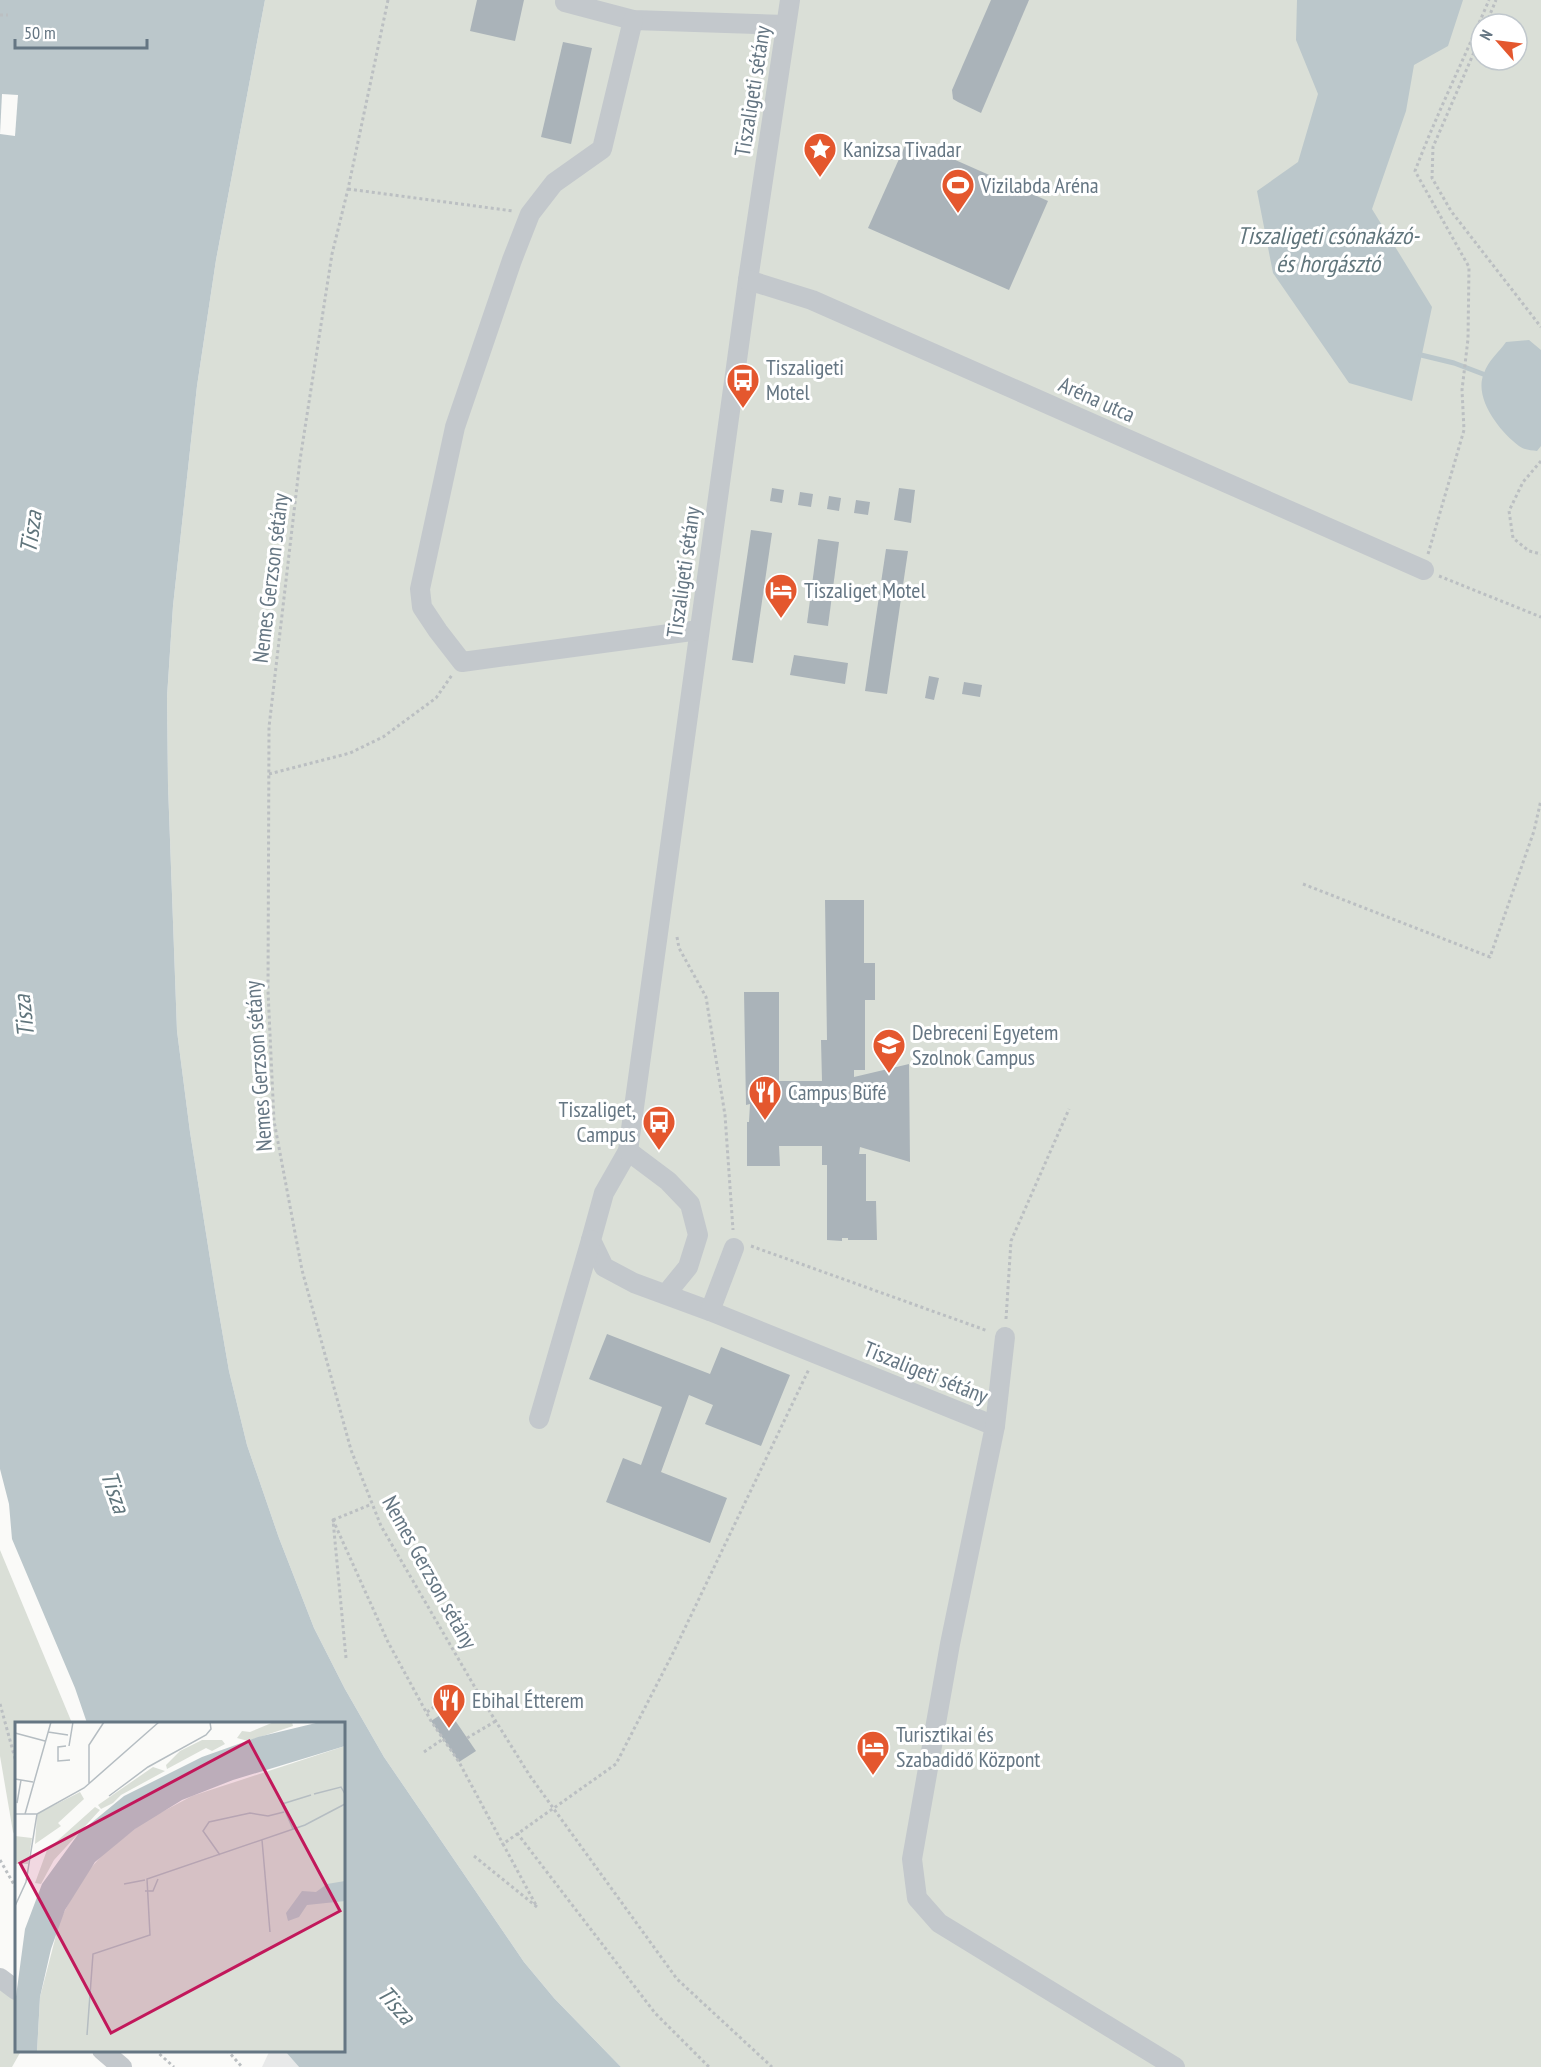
<svg xmlns="http://www.w3.org/2000/svg" width="1541" height="2067" font-family="'PT Sans Narrow',sans-serif">
  <style>
    .built { fill: #e8e9e9 }
    .green { fill: #dadfd7; fill-rule: evenodd }
    .water { fill: #bbc7cb }
    .pier { fill: #fafaf8 }
    .lines { fill: none; stroke-linecap: round; stroke-linejoin: round }
    .stream { stroke: #bbc7cb; stroke-width: 5 }
    .building { fill: #aab3b9 }
    .path { stroke: #bbbfc2; stroke-width: 3; stroke-dasharray: 3 3; stroke-linecap: butt }
    .minor { stroke: #c3c8cc; stroke-width: 20 }
    .labels { text-anchor: middle; stroke-width: 6; stroke-linejoin: round; paint-order: stroke }
    .street-label { font-size: 22px; fill: #657683; stroke: #fff }
    .poi-label { font-size: 22px; fill: #657683; stroke: #fff; text-anchor: start }
    .water-label { font-size: 24px; font-style: italic; fill: #60757c; stroke: #fff }
    .inset-road { fill: none; stroke: #b5bdc2; stroke-width: 1.5 }
    .view { fill: #c2185b; fill-opacity: 0.15; stroke: #c2185b; stroke-width: 3 }
    .inset-edge { fill: none; stroke: #657683; stroke-width: 3 }
  </style>
  <rect width="100%" height="100%" fill="#fafaf8"/>
  <polygon class="built" points="270,2050 285,2051 299,2067 262,2067"/>
  <g class="green">
    <path d="M265,0H1541V2067H621L554,1998L524,1962L384,1757L345,1689L314,1628L279,1538L247,1445L229,1371L215,1290L190,1132L177,1031L168,785L167,697L173,606L197,386L216,260ZM1481,24H1517V60H1481Z"/>
    <polygon points="0,1550 72,1723 16,1724 16,1836 13,1832 0,1756"/>
    <polygon points="0,1988 16,2000 16,2050 21,2051 12,2067 0,2067"/>
  </g>
  <g class="water">
    <polygon points="0,0 265,0 216,260 197,386 173,606 167,697 168,785 177,1031 190,1132 215,1290 229,1371 247,1445 279,1538 314,1628 345,1689 384,1757 524,1962 554,1998 621,2067 299,2067 285,2051 344,2050 344,1724 87,1723 75,1688 12,1539 9,1504 0,1469"/>
    <polygon points="1297,0 1463,0 1448,46 1414,65 1406,111 1372,209 1432,307 1412,401 1349,383 1273,273 1257,191 1298,162 1318,94 1296,40"/>
    <path d="M1529,340L1541,350V446L1537,451C1531,450 1524,450 1519,446C1500,432 1473,398 1484,373C1488,361 1499,352 1506,342Z"/>
  </g>
  <polygon class="pier" points="2,94 18,95 15,136 0,134"/>
  <g class="lines">
    <polyline class="stream" points="1421,355 1454,363 1483,374"/>
  </g>
  <g class="building">
    <polygon points="477,0 524,0 515,41 470,31"/>
    <polygon points="991,0 1029,0 981,113 958,102 953,99 952,90"/>
    <polygon points="563,42 592,48 571,144 541,137"/>
    <polygon points="908,139 1048,201 1009,290 868,228"/>
    <polygon points="772,488 784,490 782,503 770,501"/>
    <polygon points="899,488 915,490 911,523 894,520"/>
    <polygon points="800,492 813,494 811,507 798,505"/>
    <polygon points="829,496 841,498 839,511 827,509"/>
    <polygon points="856,500 870,502 868,515 854,513"/>
    <polygon points="751,530 772,533 753,663 732,660"/>
    <polygon points="818,539 839,542 828,626 807,623"/>
    <polygon points="886,549 908,551 887,694 865,691"/>
    <polygon points="794,655 848,663 845,684 790,675"/>
    <polygon points="929,676 939,678 934,700 925,698"/>
    <polygon points="964,682 982,685 980,697 962,694"/>
    <polygon points="825,900 864,900 864,963 875,963 875,1000 865,1000 865,1070 854,1070 854,1077 909,1064 910,1162 860,1147 859,1154 866,1154 866,1201 876,1201 877,1240 848,1240 848,1238 842,1238 842,1241 827,1240 827,1165 822,1165 822,1146 779,1146 780,1166 747,1166 747,1122 749,1122 750,1104 746,1105 744,992 779,992 779,1081 822,1081 821,1040 827,1040"/>
    <polygon points="607,1334 710,1374 721,1347 790,1375 761,1446 705,1424 713,1405 689,1395 661,1472 727,1498 710,1543 606,1502 623,1458 641,1465 662,1407 589,1379"/>
    <polygon points="448,1710 476,1751 459,1762 431,1721"/>
  </g>
  <g class="lines">
    <g class="path">
      <polyline points="388,0 348,189 332,254 300,460 269,727 268,991 274,1121 302,1270 351,1450 381,1526 480,1696 530,1776 677,1979 772,2067"/>
      <polyline points="0,15 8,15"/>
      <polyline points="1486,24 1496,0"/>
      <polyline points="1481,36 1433,147 1432,178 1451,211 1541,327"/>
      <polyline points="348,189 513,211"/>
      <polyline points="1541,461 1523,482 1509,511 1513,538 1529,551 1541,554"/>
      <path d="M1428,554L1464,430L1462,390L1468,339L1469,267L1415,171C1437,113 1465,57 1489,0"/>
      <polyline points="1439,576 1541,617"/>
      <polyline points="269,774 350,753 383,737 436,698 452,675"/>
      <polyline points="1303,884 1490,957 1534,831 1541,800"/>
      <polyline points="677,937 679,948 706,997 725,1115 733,1230"/>
      <polyline points="751,1246 988,1331"/>
      <polyline points="1006,1319 1011,1241 1069,1109"/>
      <polyline points="333,1520 372,1504"/>
      <polyline points="346,1658 333,1520 388,1642 431,1721 459,1762 503,1844"/>
      <polyline points="0,1704 16,1762"/>
      <polyline points="427,1712 437,1705 443,1713"/>
      <polyline points="467,1738 496,1721"/>
      <polyline points="424,1752 443,1739"/>
      <polyline points="517,1833 655,2013 709,2067"/>
      <polyline points="474,1856 537,1907 503,1844 616,1764 673,1653 809,1369"/>
      <polyline points="0,1860 16,1888"/>
      <polyline points="155,2050 174,2067"/>
      <polyline points="227,2050 242,2067"/>
    </g>
    <g class="minor">
      <polyline points="566,0 565,2 633,20 786,25"/>
      <polyline points="790,0 748,280 628,1151 604,1193 591,1240 604,1267 634,1283 710,1311 995,1426 950,1644 912,1859 917,1898 939,1923 1175,2067"/>
      <polyline points="633,20 602,149 554,183 530,214 512,260 455,427 420,589 422,607 438,631 462,662 699,630"/>
      <polyline points="748,280 812,300 1424,570"/>
      <polyline points="628,1151 668,1181 690,1204 698,1235 688,1267 666,1294"/>
      <polyline points="710,1311 734,1248"/>
      <polyline points="539,1419 591,1240"/>
      <polyline points="995,1426 1005,1337"/>
      <polyline points="0,1978 16,1990"/>
      <polyline points="102,2050 122,2067"/>
    </g>
  </g>
  <defs>
    <symbol id="sight-pin" viewBox="-11 -11 22 30"><path d="M0 17L-7.5 6A9.5 9.5 0 1 1 7.5 6Z" fill="#e4572e" stroke="#fff"/><path d="M0-6L1.8-2.2L6-1.7L2.9 1.2L3.7 5.4L0 3.3L-3.7 5.4L-2.9 1.2L-6-1.7L-1.8-2.2Z" fill="#fff"/></symbol>
    <symbol id="stadium-pin" viewBox="-11 -11 22 30"><path d="M0 17L-7.5 6A9.5 9.5 0 1 1 7.5 6Z" fill="#e4572e" stroke="#fff"/><path d="M0-5a6.5 5 0 1 0 0 10a6.5 5 0 1 0 0-10ZM-3.5-1.8h7v3.6h-7Z" fill="#fff"/></symbol>
    <symbol id="bus-pin" viewBox="-11 -11 22 30"><path d="M0 17L-7.5 6A9.5 9.5 0 1 1 7.5 6Z" fill="#e4572e" stroke="#fff"/><path d="M-5-6H5V4H4V6H2V4H-2V6H-4V4H-5ZM-3.5-4V0h7V-4ZM-3.5 1.2v1.5H-2V1.2ZM2 1.2v1.5H3.5V1.2Z" fill="#fff"/></symbol>
    <symbol id="hotel-pin" viewBox="-11 -11 22 30"><path d="M0 17L-7.5 6A9.5 9.5 0 1 1 7.5 6Z" fill="#e4572e" stroke="#fff"/><path d="M-6-4.5h1.5V1H6V5H4.5V3h-9V5H-6ZM-4 0a1.8 1.8 0 1 1 3.6 0ZM.5 0V-2.5h3Q6-2.5 6 0Z" fill="#fff"/></symbol>
    <symbol id="university-pin" viewBox="-11 -11 22 30"><path d="M0 17L-7.5 6A9.5 9.5 0 1 1 7.5 6Z" fill="#e4572e" stroke="#fff"/><path d="M0-5L7-2L0 1L-7-2ZM-4 1L0 2.5L4 1V4Q0 6-4 4Z" fill="#fff"/></symbol>
    <symbol id="restaurant-pin" viewBox="-11 -11 22 30"><path d="M0 17L-7.5 6A9.5 9.5 0 1 1 7.5 6Z" fill="#e4572e" stroke="#fff"/><path d="M-5-6h1v4h1v-4h1v4h1v-4h1v5L-1.5 .5V6h-2V.5L-5-1ZM5-6V6H3V1.5H1.5Q1.5-4 5-6Z" fill="#fff"/></symbol>
  </defs>
  <g fill-rule="evenodd">
    <use href="#sight-pin" x="801" y="130" width="38" height="52"/>
    <use href="#stadium-pin" x="939" y="166" width="38" height="52"/>
    <use href="#bus-pin" x="724" y="361" width="38" height="52"/>
    <use href="#hotel-pin" x="762" y="571" width="38" height="52"/>
    <use href="#university-pin" x="870" y="1026" width="38" height="52"/>
    <use href="#restaurant-pin" x="746" y="1073" width="38" height="52"/>
    <use href="#bus-pin" x="640" y="1103" width="38" height="52"/>
    <use href="#restaurant-pin" x="430" y="1681" width="38" height="52"/>
    <use href="#hotel-pin" x="854" y="1728" width="38" height="52"/>
  </g>
  <g class="labels">
    <g class="street-label">
      <text transform="translate(752 91) rotate(-81)" y="8">Tiszaligeti sétány</text>
      <text transform="translate(1097 399) rotate(24)" y="8">Aréna utca</text>
      <text transform="translate(683 572) rotate(-82)" y="8">Tiszaligeti sétány</text>
      <text transform="translate(270 578) rotate(-83)" y="8">Nemes Gerzson sétány</text>
      <text transform="translate(258 1066) rotate(-94)" y="8">Nemes Gerzson sétány</text>
      <text transform="translate(926 1372) rotate(22)" y="8">Tiszaligeti sétány</text>
      <text transform="translate(430 1572) rotate(61)" y="8">Nemes Gerzson sétány</text>
    </g>
    <g class="poi-label">
      <text x="843" y="157">Kanizsa Tivadar</text>
      <text x="981" y="193">Vizilabda Aréna</text>
      <text x="766" y="375">Tiszaligeti<tspan x="766" dy="25">Motel</tspan></text>
      <text x="804" y="598">Tiszaliget Motel</text>
      <text x="912" y="1040">Debreceni Egyetem<tspan x="912" dy="25">Szolnok Campus</tspan></text>
      <text x="788" y="1100">Campus Büfé</text>
      <text x="636" y="1117" text-anchor="end">Tiszaliget,<tspan x="636" dy="25">Campus</tspan></text>
      <text x="472" y="1708">Ebihal Étterem</text>
      <text x="896" y="1742">Turisztikai és<tspan x="896" dy="25">Szabadidő Központ</tspan></text>
    </g>
    <g class="water-label">
      <text x="1328" y="244">Tiszaligeti csónakázó-<tspan x="1328" dy="28">és horgásztó</tspan></text>
      <text transform="translate(31 532) rotate(-82)" y="8">Tisza</text>
      <text transform="translate(24 1016) rotate(-96)" y="8">Tisza</text>
      <text transform="translate(115 1492) rotate(71)" y="8">Tisza</text>
      <text transform="translate(396 2005) rotate(48)" y="8">Tisza</text>
    </g>
  </g>
  <g transform="translate(15 1722)">
    <rect width="330" height="330" fill="#fafaf8"/>
    <path d="M259,0H277L278,4L233,19L222,16L227,9L235,10ZM187,18H207L210,22L197,29L191,26L152,47L151,43L165,29ZM330,24V330H22L25,275L45,198L67,156L89,131L130,99L177,74ZM138,45L150,49L106,73L98,81L86,87L83,83ZM65,70L69,77L43,101L46,104L20,122L22,92ZM80,85L85,88L39,138L26,162L20,161L32,128ZM0,114L17,116L13,142H0Z" fill="#dadfd7"/>
    <path d="M305,0H330V24L218,58L167,78L120,107L80,140L50,188L36,227L25,275L22,330H0V282L10,207L27,162L64,111L109,74L187,35L243,15ZM330,159V179L292,183L284,195L273,199L271,191L287,169L301,170L312,162Z" fill="#bbc7cb"/>
    <path class="inset-road" d="M33,10L53,13M0,11L30,19M51,24L43,25V39L55,38M54,24L58,0M0,57L18,60M74,62V23L89,0M299,72L326,65L330,72M94,74L133,45L191,13L196,7L195,0M2,81L6,58M0,92H22M10,92L36,0M278,107L267,82L296,73M247,118L255,210M205,133L188,109L194,100L235,91L253,94L269,90M109,162L130,158M130,169H138L143,157M0,184L11,160L22,92L69,66L144,0M72,313L78,232L135,213L132,157L290,103L330,82"/>
    <path class="view" d="M234,19L325,189L96,311L5,141Z"/>
    <rect width="330" height="330" class="inset-edge"/>
  </g>
  <g transform="translate(1499 42) rotate(298)"><circle r="28" fill="#ffffff" stroke="#c1c8cd" stroke-width="1.5"/>
  <path d="M0-4.5L10 22L0 15L-10 22Z" fill="#e4572e"/>
  <text y="-9" font-size="16" font-weight="bold" text-anchor="middle" fill="#657683">N</text>
  </g>
  <path d="M15 39v9h132v-9" fill="none" stroke="#657683" stroke-width="3"/>
  <text x="24" y="39" font-size="18" fill="#657683" stroke="#ffffff" stroke-width="4.5" paint-order="stroke">50 m</text>
</svg>
